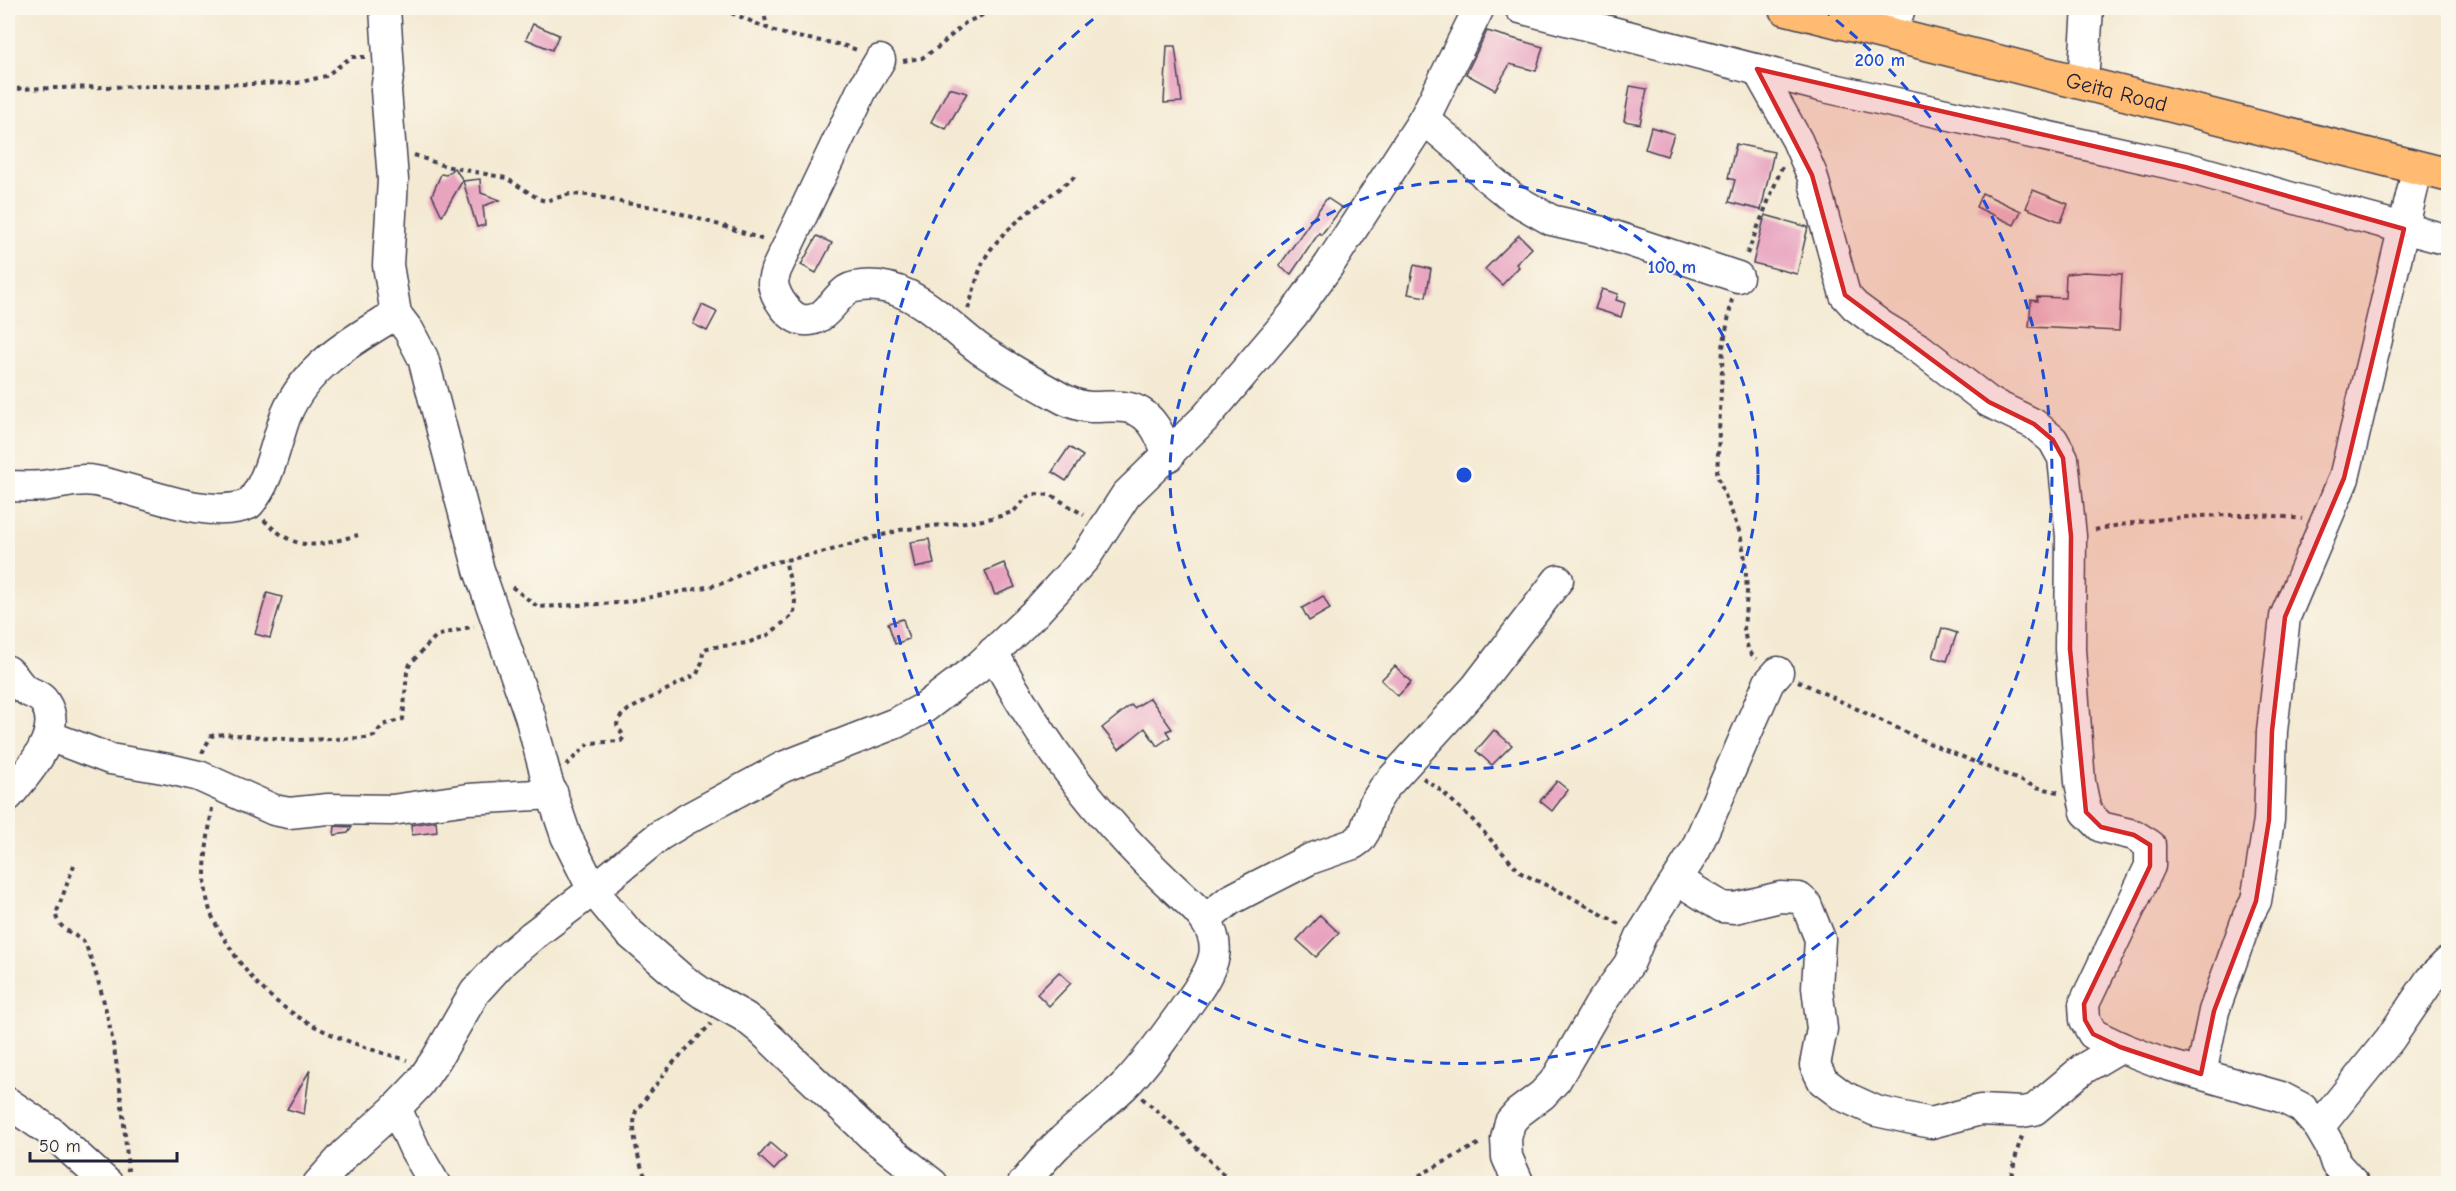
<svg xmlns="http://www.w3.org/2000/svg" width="2456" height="1191" font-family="'Comic Neue',sans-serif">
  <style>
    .building { fill: #e8a3bf }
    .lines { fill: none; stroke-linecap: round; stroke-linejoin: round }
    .minor-casing { stroke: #424052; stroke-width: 33 }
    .highway-casing { stroke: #424052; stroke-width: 36 }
    .path { stroke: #424052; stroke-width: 4; stroke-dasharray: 4.5 4.5; stroke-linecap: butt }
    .minor { stroke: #fff; stroke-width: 30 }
    .highway { stroke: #ffbb71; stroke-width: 33 }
    .marked { fill: #d62828; fill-opacity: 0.2; stroke: #d62828; stroke-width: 4.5; stroke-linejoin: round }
    .ring { fill: none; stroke: #1d4ed8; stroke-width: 3; stroke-dasharray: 10 8 }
    .labels { text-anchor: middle; stroke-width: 4.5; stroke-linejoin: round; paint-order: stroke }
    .street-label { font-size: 22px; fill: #22223b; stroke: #fbf7ec }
    .centre { fill: #1d4ed8; stroke: #fbf7ec; stroke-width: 3 }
    .ring-label { font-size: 18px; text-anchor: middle; font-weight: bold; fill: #1d4ed8; stroke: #fbf7ec; stroke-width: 4.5; stroke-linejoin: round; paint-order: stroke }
  </style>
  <rect width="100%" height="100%" fill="#fbf7ec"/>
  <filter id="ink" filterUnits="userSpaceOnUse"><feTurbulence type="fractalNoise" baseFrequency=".0167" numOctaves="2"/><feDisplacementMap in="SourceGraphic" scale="12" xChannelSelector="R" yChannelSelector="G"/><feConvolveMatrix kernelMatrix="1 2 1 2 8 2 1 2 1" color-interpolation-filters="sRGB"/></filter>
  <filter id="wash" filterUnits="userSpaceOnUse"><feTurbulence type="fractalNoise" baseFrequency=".008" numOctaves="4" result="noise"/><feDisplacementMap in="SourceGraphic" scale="24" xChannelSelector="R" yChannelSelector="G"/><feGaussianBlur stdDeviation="1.35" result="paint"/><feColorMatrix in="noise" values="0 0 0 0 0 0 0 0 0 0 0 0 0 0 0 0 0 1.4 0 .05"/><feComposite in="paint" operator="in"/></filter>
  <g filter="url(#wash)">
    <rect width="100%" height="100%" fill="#f4ead3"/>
    <g id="blocks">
      <g class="building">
        <polygon points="533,24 559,35 552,50 526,39"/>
        <polygon points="1487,31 1543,47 1536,71 1510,64 1495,90 1466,74"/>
        <polygon points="1167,46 1175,46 1182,102 1164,103"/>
        <polygon points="1630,86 1647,89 1640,124 1624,121"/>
        <polygon points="949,88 967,93 946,129 931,122"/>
        <polygon points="1651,127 1674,134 1667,156 1645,149"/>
        <polygon points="1736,144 1774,152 1761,210 1729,202 1735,180 1728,178"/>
        <polygon points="454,168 463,180 442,216 432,195 441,174 446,175"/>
        <polygon points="480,179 481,193 500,200 483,206 485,225 477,227 463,181"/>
        <polygon points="2033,190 2068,204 2061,222 2026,208"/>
        <polygon points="1982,193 2021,211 2014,225 1976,207"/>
        <polygon points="1327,198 1342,208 1321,235 1319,233 1291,274 1279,266"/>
        <polygon points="1765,215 1808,227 1797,274 1753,263"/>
        <polygon points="1519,235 1532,248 1516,264 1519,267 1502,285 1485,269"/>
        <polygon points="817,236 832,243 816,273 801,265"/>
        <polygon points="1414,265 1431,269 1426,297 1408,294"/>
        <polygon points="2084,272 2122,274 2119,331 2029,327 2031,300 2037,301 2037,297 2065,298 2066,274"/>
        <polygon points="1602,289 1618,294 1616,300 1625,303 1621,317 1595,309"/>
        <polygon points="702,305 717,312 707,331 693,324"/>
        <polygon points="1069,447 1083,456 1066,481 1052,472"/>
        <polygon points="929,539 934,564 915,568 910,542"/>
        <polygon points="1004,563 1015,587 995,595 985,571"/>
        <polygon points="267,593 282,597 270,638 255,634"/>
        <polygon points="1323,596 1330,609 1309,621 1302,608"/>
        <polygon points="903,619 909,639 895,644 888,623"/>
        <polygon points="1942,628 1957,633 1947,661 1933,657"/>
        <polygon points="1395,666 1411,682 1398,696 1381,680"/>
        <polygon points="1150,698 1172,729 1166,731 1170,737 1157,746 1145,728 1119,749 1102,728 1131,705 1134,708"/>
        <polygon points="1494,730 1512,745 1492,765 1476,751"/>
        <polygon points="1557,781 1568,790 1552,811 1540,801"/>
        <polygon points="436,821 437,832 412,835 411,825"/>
        <polygon points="335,826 352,827 348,833 334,835"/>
        <polygon points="1320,915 1339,933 1316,957 1297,940"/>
        <polygon points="1059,972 1071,983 1049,1006 1037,994"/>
        <polygon points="310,1070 304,1114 287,1109"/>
        <polygon points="770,1143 786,1157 774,1170 759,1156"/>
      </g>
    </g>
  </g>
  <g filter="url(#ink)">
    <use href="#blocks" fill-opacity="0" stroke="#424052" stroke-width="1.5"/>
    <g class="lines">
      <defs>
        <g id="minor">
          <polyline points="385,8 389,71 386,90 393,180 388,265 396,314 409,331 423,358 479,570 530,716 547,780 566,836 593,890 627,931 682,979 702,993 745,1017 760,1029 872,1136 933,1184"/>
          <polyline points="1520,8 1820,86 2185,167 2303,201 2448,240"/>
          <polyline points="1892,35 1900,8"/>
          <path d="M880,60L862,90L776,270C775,274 773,279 773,283C775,297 789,318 803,320C825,323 832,300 847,290C856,285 867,285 878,286C920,291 949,327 981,350C1005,366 1031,381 1056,395C1066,401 1078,406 1090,407C1116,407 1138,401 1155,427C1161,436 1164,446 1169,456"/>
          <polyline points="1757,69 1797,140 1812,175 1845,295 1855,306 1882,326 1920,349 1989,402 2034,424 2053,440 2063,458 2071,536 2070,649 2080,782 2086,812 2101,827 2134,835 2150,845 2150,866 2084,1004 2085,1020 2093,1034 2120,1047 2161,1063 2281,1097 2302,1108 2319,1127 2330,1146 2336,1164 2354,1184"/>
          <polyline points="2083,83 2088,8"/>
          <polyline points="1424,119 1463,152 1488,178 1514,199 1551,220 1599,231 1738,277"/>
          <path d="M8,486C21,486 35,488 49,485C64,483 79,478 95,481C137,488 207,522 249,504C270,481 275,444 286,415C306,366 353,340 396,314"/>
          <path d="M993,652C1041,743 1105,826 1181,895C1198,910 1219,930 1214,956C1210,975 1194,995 1183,1011C1165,1036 1146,1064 1124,1086C1102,1107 1078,1125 1056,1146C1044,1158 1034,1171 1023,1184"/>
          <path d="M8,671C14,676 17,683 23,688C30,694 40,694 45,703C65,733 26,775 8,796"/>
          <polyline points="49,736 110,759 169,769 199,776 274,810 289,813 328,809 392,810 468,799 553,794"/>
          <polyline points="1678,880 1722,907 1735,908 1780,897 1799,898 1806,904 1820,939 1817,987 1822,1029 1815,1065 1823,1081 1843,1096 1876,1111 1931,1123 1980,1110 2022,1112 2034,1110 2083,1069 2120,1047"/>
          <polyline points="1205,920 1230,900 1253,888 1310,859 1353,844 1360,839 1365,831 1374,804 1384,788 1476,687 1558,580"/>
          <polyline points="2201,1074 2214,1011 2248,916 2256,901 2269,820 2272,731 2285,617 2344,478 2418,167"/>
          <polyline points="8,1103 51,1132 108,1184"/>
          <polyline points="396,1108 415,1150 435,1184"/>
          <polyline points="2319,1127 2390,1039 2430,980 2448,962"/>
          <polyline points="318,1184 345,1154 396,1108 419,1084 437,1058 475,992 504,960 532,936 593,890 659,836 687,819 783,767 896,723 924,708 978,667 1036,612 1085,558 1126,495 1206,417 1293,315 1329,265 1424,119 1479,8"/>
          <polyline points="1519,1184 1507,1157 1506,1139 1510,1122 1518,1113 1542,1095 1556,1080 1599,1006 1629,964 1641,936 1695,851 1769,682 1778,672"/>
        </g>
        <g id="highway">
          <path id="s1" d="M1785,8L2448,175"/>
        </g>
      </defs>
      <use href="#minor" class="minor-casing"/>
      <use href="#highway" class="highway-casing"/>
      <g class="path">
        <path d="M714,8C737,13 758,26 781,33C807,41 834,40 859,51"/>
        <polyline points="763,8 767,27"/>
        <polyline points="903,61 922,58 940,46 965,23 998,8"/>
        <polyline points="8,89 297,83 326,76 351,57 365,57"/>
        <polyline points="2446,149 2448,140"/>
        <polyline points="414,155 445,166 506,178 539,199 546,201 570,194 590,195 625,203 662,208 733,229 764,240"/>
        <polyline points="1747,254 1782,167"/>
        <polyline points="1732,299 1723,347 1717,475 1740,533 1745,559 1747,592 1744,629 1746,641 1749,652 1757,659"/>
        <path d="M968,309C973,294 977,275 984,260C1002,227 1048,198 1077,175"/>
        <path d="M264,520C298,554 317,546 358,535"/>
        <path d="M2095,530C2152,517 2244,510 2302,519"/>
        <polyline points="512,587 538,607 618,603 712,586 727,582 755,566 821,553 900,530 983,520 1001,516 1014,511 1027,497 1034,494 1051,495 1084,515"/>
        <polyline points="1798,681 1931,744 2036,787 2058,792"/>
        <polyline points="202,753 211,736 224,734 298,740 366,738 374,736 383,725 403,719 407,672 410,664 436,636 474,626"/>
        <polyline points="566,765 590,743 621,741 624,737 617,725 618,719 628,710 697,674 702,662 703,651 707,648 747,643 768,635 794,614 795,601 785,560"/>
        <polyline points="1423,778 1439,789 1470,817 1521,873 1569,896 1621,925"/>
        <path d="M212,808C208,838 201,873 208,903C211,918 220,932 228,944C269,1015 332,1039 407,1060"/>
        <path d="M74,865L56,914C57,929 76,934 85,943C114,1017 122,1093 128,1171"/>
        <polyline points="1142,1098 1180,1131 1233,1184"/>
        <path d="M649,1184C639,1167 630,1130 636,1111L672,1064L711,1024"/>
        <polyline points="1403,1184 1482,1142"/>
        <path d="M2008,1184C2015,1168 2015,1151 2023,1135"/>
      </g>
      <use href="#minor" class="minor"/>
      <use href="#highway" class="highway"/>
    </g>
  </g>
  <path class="marked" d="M1757,69L2185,167L2404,229L2344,478L2285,617L2272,731L2269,820L2256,901L2214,1011L2201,1074L2120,1047L2093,1034L2085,1020L2084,1004L2150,866V845L2134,835L2101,827L2086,812L2070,649L2071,536L2063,458L2053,440L2034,424L1989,402L1845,295L1812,175Z"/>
  <g class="ring">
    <circle cx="1464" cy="475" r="294"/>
    <path d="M1822 9A588 588 0 1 1 1106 9"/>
  </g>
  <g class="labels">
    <g class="street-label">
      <text dy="8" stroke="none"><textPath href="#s1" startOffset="342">Geita Road</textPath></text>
    </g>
  </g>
  <circle cx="1464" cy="475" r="9" class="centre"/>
  <g class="ring-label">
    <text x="1880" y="66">200 m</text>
    <text x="1672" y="273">100 m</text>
  </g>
  <rect width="2456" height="1191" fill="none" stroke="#fbf7ec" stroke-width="30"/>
  <path d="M30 1152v9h147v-9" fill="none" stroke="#22223b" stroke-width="3"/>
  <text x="39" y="1152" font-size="18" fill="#22223b" stroke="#fbf7ec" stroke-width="4.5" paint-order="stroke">50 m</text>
</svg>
